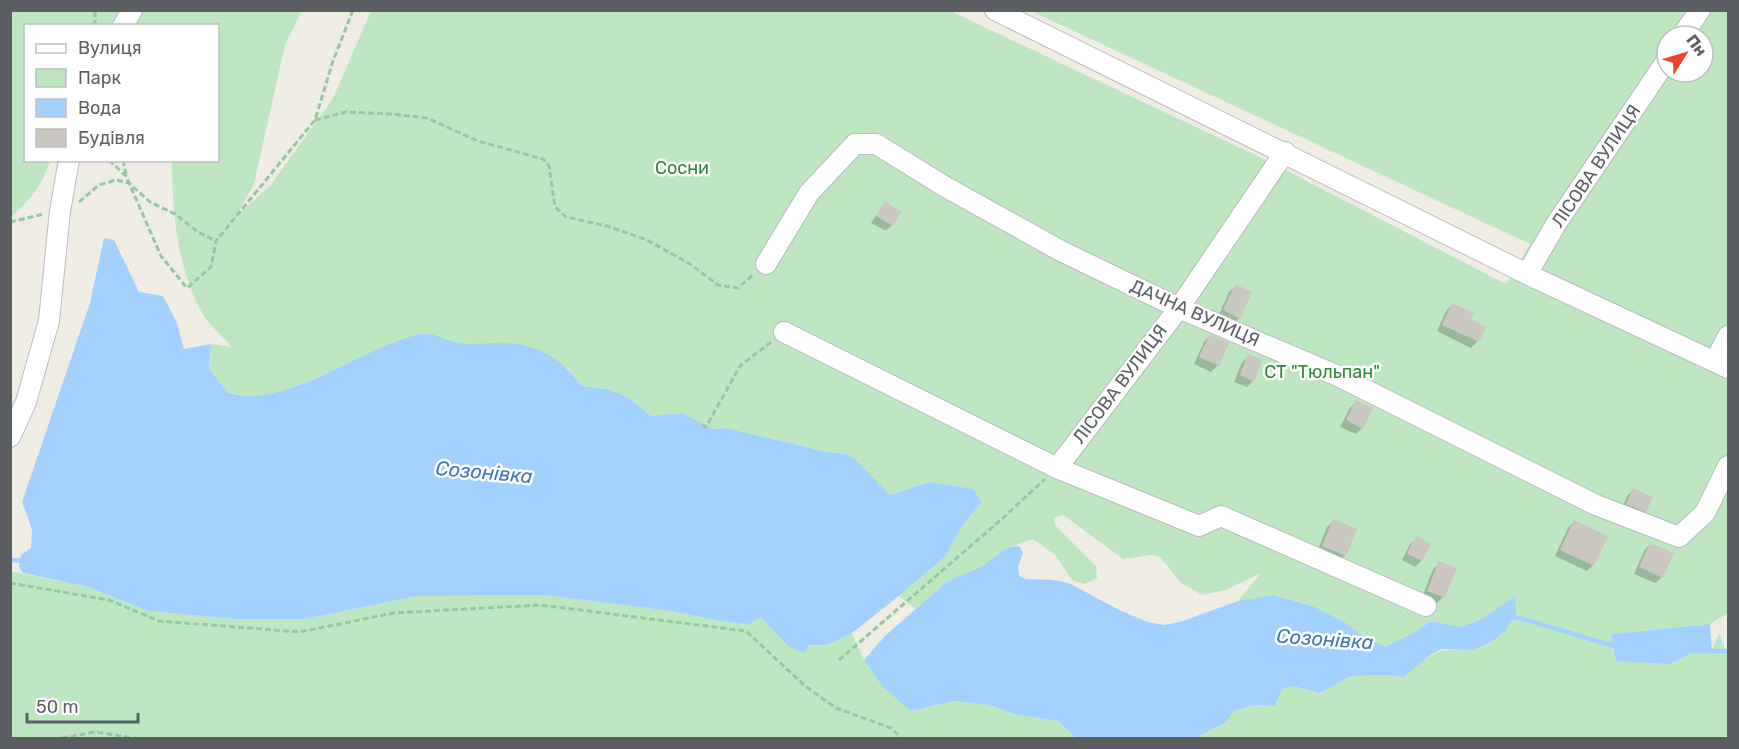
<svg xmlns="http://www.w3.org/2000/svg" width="1739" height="749" font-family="Rubik,sans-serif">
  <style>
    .green { fill: #bee7c1; fill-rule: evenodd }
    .water { fill: #a2d1ff }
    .shadow { fill: #0003 }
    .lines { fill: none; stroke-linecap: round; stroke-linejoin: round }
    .stream { stroke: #a2d1ff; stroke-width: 4.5 }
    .building { fill: #cac7c0 }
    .minor-casing { stroke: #b8bbc0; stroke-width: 22 }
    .path { stroke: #95c6a6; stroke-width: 3; stroke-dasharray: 6 3; stroke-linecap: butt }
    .minor { stroke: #fff; stroke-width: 20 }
    .labels { text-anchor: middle; stroke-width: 5; stroke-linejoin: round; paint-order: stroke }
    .street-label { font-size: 18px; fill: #5b5f64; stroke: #fff }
    .park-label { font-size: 18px; fill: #30863b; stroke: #fff }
    .water-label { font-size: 20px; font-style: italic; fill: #3d74c0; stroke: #fff }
  </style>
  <rect width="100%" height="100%" fill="#efede3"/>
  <g class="green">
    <path d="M948,10L1268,161L1506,284L1530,244L1031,11H1728V613L1710,624L1611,634L1669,664L1697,650H1712L1719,633L1728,656V738H1196L1226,722L1232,711L1253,705L1275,706L1282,689L1293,686L1320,693L1351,676L1386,675L1404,677C1425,660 1431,648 1459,650L1515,597L1484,618L1460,627L1431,621L1415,632L1385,648L1363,636L1346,623L1315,607L1274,595L1238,601L1261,573L1226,590L1202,595L1181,583L1160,557L1151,555L1123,559L1063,515L1054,518L1055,525L1096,566L1097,578L1085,584L1072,580L1056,556L1033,539L1006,548L981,567L948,581L916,609L899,596L945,557L962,526L982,502L929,482L890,495L855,459L846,454L827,452L726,428L713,429L682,413L651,416L628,397L607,389L582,386L568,369L515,344L458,343L423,333L288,390L252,397L227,392L209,369L211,344L232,347C222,336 208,324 201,311C177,267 172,210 172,161L218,160V26H26V160L50,161C44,183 28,203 11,217V11H302L285,45L254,184L236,216L270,186L333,98L371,11ZM1667,36H1703V72H1667Z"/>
    <polygon points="10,571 88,587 148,611 234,619 305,619 417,596 544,595 670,611 725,622 762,617 788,646 827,645 852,633 864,660 911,711 954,701 990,705 1017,715 1058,721 1076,738 11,738"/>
  </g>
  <g class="water">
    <path d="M104,238L114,240L139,292L163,296L177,323L184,349L211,344L209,369L227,392C235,394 245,397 254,396C315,390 363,348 420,334C432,331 448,342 460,343C478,345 497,341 515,344C546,348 563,362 582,386L607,389L628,397L651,416L682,413L713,429L726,428L827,452L846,454L855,459L890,495L929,482L973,489L982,502L962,526L945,557L899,596L852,633L827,645H810L803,653L788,646L761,617L749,624L725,622L670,611L544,595L417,596L305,619H234L148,611L88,587L23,573L19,567L21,555L31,548L32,529L22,502L90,303Z"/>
    <polygon points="1015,546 1020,547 1023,553 1018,567 1019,576 1026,579 1053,580 1069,583 1121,611 1148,622 1165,625 1183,621 1238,601 1274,595 1315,607 1346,623 1363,636 1385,647 1415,632 1431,621 1460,627 1484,618 1515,596 1516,613 1505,631 1491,642 1473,650 1442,649 1430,655 1404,677 1386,675 1351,676 1320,693 1293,686 1282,689 1275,706 1253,705 1233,711 1226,722 1196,738 1076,738 1058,721 1017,715 990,705 954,701 911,711 883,687 864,660 885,636 948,581 981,567 1006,548"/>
    <polygon points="1710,624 1712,650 1697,650 1670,664 1616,661 1611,634"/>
  </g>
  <g class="shadow">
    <polygon points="885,203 892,225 886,231 871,223"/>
    <polygon points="1236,286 1239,318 1233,324 1218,317 1229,292"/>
    <polygon points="1452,305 1469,320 1478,341 1471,348 1437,331 1446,311"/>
    <polygon points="1210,336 1227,344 1218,365 1211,372 1194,364 1204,342"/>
    <polygon points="1249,356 1253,381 1247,387 1234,382 1242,362"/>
    <polygon points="1356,402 1362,428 1356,434 1340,427 1350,408"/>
    <polygon points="1633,490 1645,511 1639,517 1621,510 1627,496"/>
    <polygon points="1334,521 1345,555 1339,561 1317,552 1327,527"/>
    <polygon points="1574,522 1593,565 1587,571 1555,556 1568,528"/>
    <polygon points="1417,538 1421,561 1415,567 1402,560 1410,544"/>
    <polygon points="1650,544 1662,577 1655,583 1634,574 1644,551"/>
    <polygon points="1440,563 1443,597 1437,603 1422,597 1433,569"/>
  </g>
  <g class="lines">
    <g class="stream">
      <polyline points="12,560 26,561"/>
      <polyline points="1509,620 1516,617 1618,647"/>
      <polyline points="1689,651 1728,651"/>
    </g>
  </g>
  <g class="building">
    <polygon points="885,201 902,212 893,226 876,216"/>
    <polygon points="1235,284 1252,292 1240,319 1223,310"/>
    <polygon points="1452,303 1474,313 1471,319 1486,327 1479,342 1442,325"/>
    <polygon points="1210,334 1229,343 1219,366 1199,357"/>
    <polygon points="1248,354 1263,360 1254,382 1240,375"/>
    <polygon points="1356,400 1373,408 1363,429 1346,420"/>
    <polygon points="1633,488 1653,497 1646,512 1626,504"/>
    <polygon points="1333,519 1357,529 1346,556 1322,546"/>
    <polygon points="1574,520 1608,536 1594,566 1560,550"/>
    <polygon points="1416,536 1431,544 1422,561 1407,554"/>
    <polygon points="1650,543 1674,553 1663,578 1639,567"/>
    <polygon points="1439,561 1457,568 1445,598 1427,591"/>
  </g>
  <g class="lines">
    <defs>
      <g id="minor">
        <polyline points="995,10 1527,274 1728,368"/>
        <polyline points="123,26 132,10"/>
        <polyline points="1682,36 1700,10"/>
        <polyline points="766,264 809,193 855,144 876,144 944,186 1061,251 1179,308 1338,376 1596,505 1679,537 1705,513 1728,466"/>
        <polyline points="1527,274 1556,224 1667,60"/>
        <polyline points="784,332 1057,468 1199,526 1221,516 1426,606"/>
        <polyline points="1715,361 1728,336"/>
        <polyline points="10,437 26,402 49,321 60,211 69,160"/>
        <polyline points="1057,468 1179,308 1285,152"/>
      </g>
    </defs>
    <use href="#minor" class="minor-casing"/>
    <g class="path">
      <polyline points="95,26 95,10"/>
      <polyline points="315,120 346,112 391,114 427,118 478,141 543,159 549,166 555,207 566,217 607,226 647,240 690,264 718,285 738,288 754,274"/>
      <polyline points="109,160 126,176 161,256 187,288 211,267 216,241 315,120 333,61 353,10"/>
      <polyline points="123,160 126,174"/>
      <polyline points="79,202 99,185 116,180 129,183 150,202 175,214 198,232 216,241"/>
      <polyline points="10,222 44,214"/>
      <polyline points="702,425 706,427 740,366 771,342"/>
      <polyline points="10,583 109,600 159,621 300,632 394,613 540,605 746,631 804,685 836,708 891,728 901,738"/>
      <polyline points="839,660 1003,518 1045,479"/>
      <polyline points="62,738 95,732 135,738"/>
    </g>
    <use href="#minor" class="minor"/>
  </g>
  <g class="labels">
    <g class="street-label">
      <text transform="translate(1596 166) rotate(-56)" y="6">ЛІСОВА ВУЛИЦЯ</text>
      <text transform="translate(1195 313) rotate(24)" y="6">ДАЧНА ВУЛИЦЯ</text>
      <text transform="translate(1120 384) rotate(-53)" y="6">ЛІСОВА ВУЛИЦЯ</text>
    </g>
    <g class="park-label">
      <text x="682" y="174">Сосни</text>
      <text x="1322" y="378">СТ "Тюльпан"</text>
    </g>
    <g class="water-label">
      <text transform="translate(484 472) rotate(5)" y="7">Созонівка</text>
      <text transform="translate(1325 639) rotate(4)" y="7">Созонівка</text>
    </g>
  </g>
  <rect width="1739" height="749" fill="none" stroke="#5b5f64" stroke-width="24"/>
  <rect x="24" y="24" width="195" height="138" fill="#ffffff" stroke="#bdbfc1" stroke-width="1.5"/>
  <rect x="36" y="44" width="30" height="9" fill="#ffffff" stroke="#bdbfc1" stroke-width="1.5"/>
  <text x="78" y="54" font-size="18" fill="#5b5f64">Вулиця</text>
  <rect x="36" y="69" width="30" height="18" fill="#bee7c1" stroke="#bdbfc1" stroke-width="1.5"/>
  <text x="78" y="84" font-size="18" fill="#5b5f64">Парк</text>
  <rect x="36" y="99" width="30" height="18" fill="#a2d1ff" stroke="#bdbfc1" stroke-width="1.5"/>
  <text x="78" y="114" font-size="18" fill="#5b5f64">Вода</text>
  <rect x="36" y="129" width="30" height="18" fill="#cac7c0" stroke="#bdbfc1" stroke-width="1.5"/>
  <text x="78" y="144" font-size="18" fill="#5b5f64">Будівля</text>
  <g transform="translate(1685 54) rotate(53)"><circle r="28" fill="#ffffff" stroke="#bdbfc1" stroke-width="1.5"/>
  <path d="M0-4.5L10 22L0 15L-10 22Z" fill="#f14326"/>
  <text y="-9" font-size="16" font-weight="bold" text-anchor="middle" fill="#5b5f64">Пн</text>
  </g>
  <path d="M27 713v9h111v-9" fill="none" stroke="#5b5f64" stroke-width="3"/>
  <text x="36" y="713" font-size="18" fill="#5b5f64" stroke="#ffffff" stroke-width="4.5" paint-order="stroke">50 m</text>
</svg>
